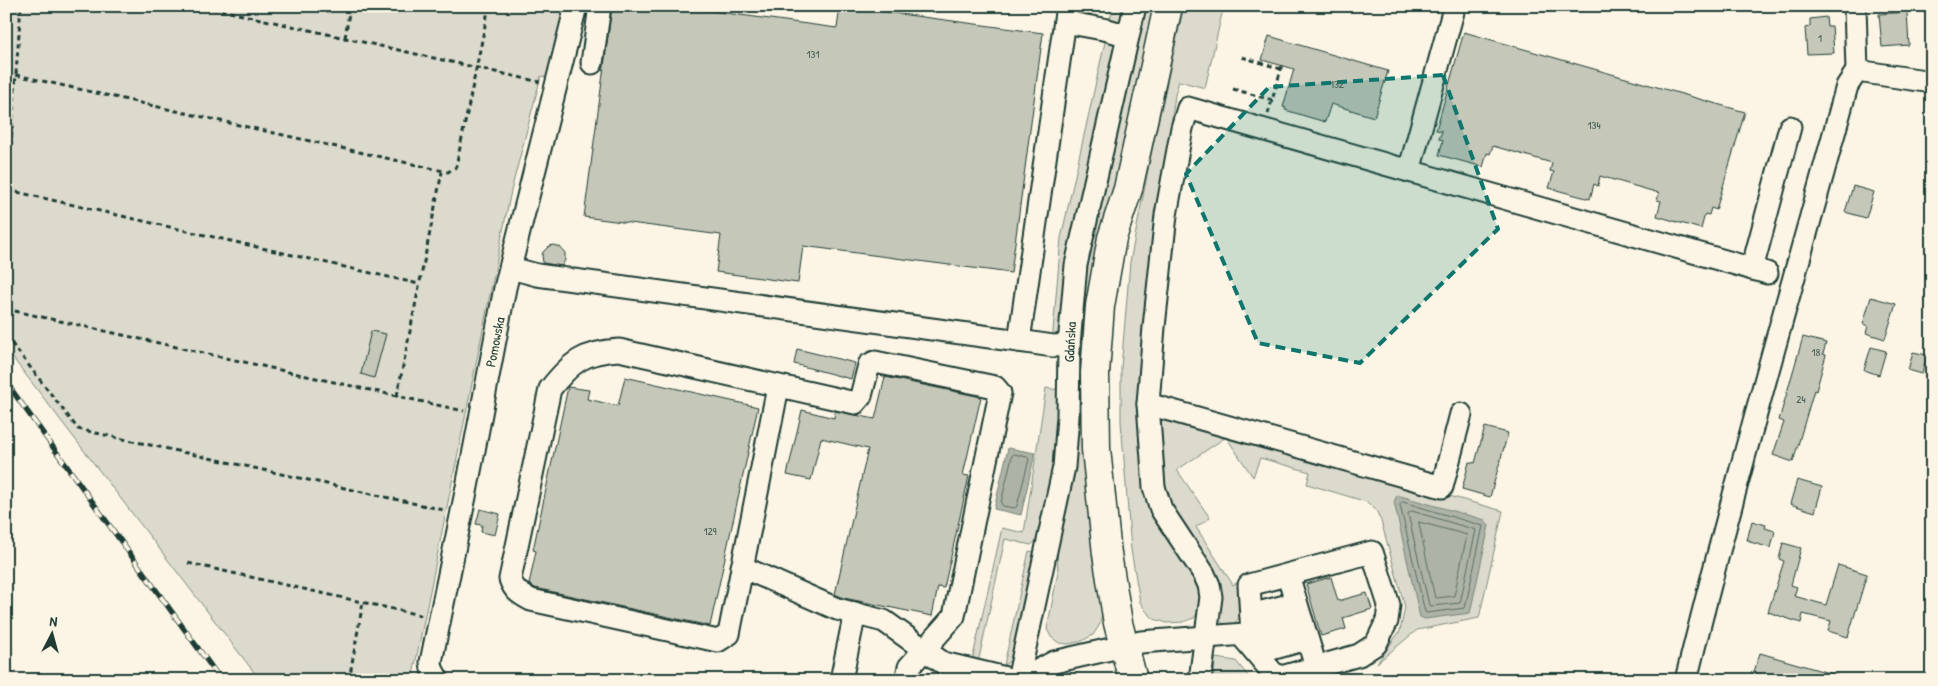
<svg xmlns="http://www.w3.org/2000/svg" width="1938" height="686" font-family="'Patrick Hand',sans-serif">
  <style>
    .green { fill: #dcdacc; stroke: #7e8c80 }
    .water { fill: #aeb3a7; stroke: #758479 }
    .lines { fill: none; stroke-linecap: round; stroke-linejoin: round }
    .shore { stroke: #586c62; stroke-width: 1 }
    .building { fill: #c5c7b9; stroke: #1f3d34 }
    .minor-casing { stroke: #1f3d34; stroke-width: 25 }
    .major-casing { stroke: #1f3d34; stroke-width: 31 }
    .path { stroke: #1f3d34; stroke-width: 3; stroke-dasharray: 5 4; stroke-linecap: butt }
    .minor { stroke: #fcf5e5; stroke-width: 21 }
    .major { stroke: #fcf5e5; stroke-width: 28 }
    .rail-casing { stroke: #1f3d34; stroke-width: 5.5 }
    .rail { stroke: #fcf5e5; stroke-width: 4; stroke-dasharray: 11; stroke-linecap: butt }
    .marked { fill: #0f766e; fill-opacity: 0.2; stroke: #0f766e; stroke-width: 4; stroke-dasharray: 10 6; stroke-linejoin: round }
    .labels { text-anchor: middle; stroke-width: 4; stroke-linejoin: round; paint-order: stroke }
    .number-label { font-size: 11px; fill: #486055 }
    .street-label { font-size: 14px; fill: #1f3d34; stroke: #fcf5e5 }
  </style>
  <rect width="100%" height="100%" fill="#fcf5e5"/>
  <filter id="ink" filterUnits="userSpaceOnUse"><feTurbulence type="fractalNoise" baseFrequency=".02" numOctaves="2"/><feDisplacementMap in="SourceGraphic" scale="10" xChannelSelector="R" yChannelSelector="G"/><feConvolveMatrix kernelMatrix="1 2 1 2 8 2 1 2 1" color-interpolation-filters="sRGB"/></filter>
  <g filter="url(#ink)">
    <g class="green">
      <polygon points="12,6 567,6 549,78 541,76 511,191 412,680 260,680 6,349 6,92"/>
      <polygon points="1113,6 1126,6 1060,355 1051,355 1061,238"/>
      <polygon points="1142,6 1154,6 1099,253 1084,454 1090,533 1103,609 1100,624 1093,635 1082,641 1069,644 1059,643 1051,637 1047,629 1058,572 1057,553 1073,469 1076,339 1086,257"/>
      <polygon points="1184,6 1212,6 1223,9 1205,88 1179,81 1175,95 1154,256 1146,483 1200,582 1201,608 1194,618 1183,622 1167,623 1154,619 1146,611 1140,602 1131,550 1121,421 1121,368 1130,262 1151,155"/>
      <polygon points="1046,388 1059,390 1057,446 1041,535 1036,541 1031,545 1005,539 978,663 972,661 1002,528 1024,533"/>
      <path d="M1161,415L1503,511L1479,618L1417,630L1377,663L1400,631L1405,607L1381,521L1376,510L1367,502L1307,484L1310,472L1260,458L1253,477L1226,437L1177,470L1210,518L1196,527L1233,585L1243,579C1244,588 1247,600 1245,608C1245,608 1242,614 1241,615C1234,626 1226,631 1218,617L1169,507L1160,481Z"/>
      <polygon points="1029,551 1036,552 1013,659 1004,665"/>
      <polygon points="1215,658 1236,661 1249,677 1214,676"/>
    </g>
    <g class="water">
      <polygon points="1008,448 1035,453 1021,515 994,509"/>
      <polygon points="1397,495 1485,520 1489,526 1470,613 1425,619 1420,617 1394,502"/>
    </g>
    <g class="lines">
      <g class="shore">
        <polygon points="1014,454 1027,457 1029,459 1017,506 1015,508 1003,506 1001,503 1012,456"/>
        <polygon points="1403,502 1483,526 1465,608 1427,613 1425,612 1400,505"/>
        <polygon points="1412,511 1476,530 1460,603 1432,606 1429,605 1408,514"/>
        <polygon points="1419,522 1467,535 1454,596 1437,598 1435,597"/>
      </g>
    </g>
    <g class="building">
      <polygon points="612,6 673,6 837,28 840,6 1043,33 1011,273 803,246 798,283 716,272 721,235 584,217"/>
      <polygon points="1907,12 1909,45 1882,47 1879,14"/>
      <polygon points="1826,17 1827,26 1832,26 1834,53 1807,54 1805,28 1810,27 1810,19"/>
      <polygon points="1464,32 1745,112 1716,210 1711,208 1709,215 1705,214 1701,229 1657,216 1661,201 1657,200 1659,193 1600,176 1598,186 1594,184 1590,199 1549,188 1554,172 1550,171 1552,163 1493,146 1490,154 1487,153 1483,167 1439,155 1443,140 1439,139 1442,131 1436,130"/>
      <polygon points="1269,36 1388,71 1374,117 1331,104 1325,122 1285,110 1286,108 1283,107 1294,69 1262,60"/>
      <polygon points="1853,186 1874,192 1866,218 1845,212"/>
      <polygon points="553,245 560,247 565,253 565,260 562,266 543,263 542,255 543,252 549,246"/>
      <polygon points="1871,297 1896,304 1885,339 1866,333 1868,326 1863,324"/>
      <polygon points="371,331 386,334 374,378 361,374"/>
      <polygon points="1803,337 1826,343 1823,354 1826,355 1816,391 1814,390 1793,462 1773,455 1784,422 1779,420"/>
      <polygon points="1871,347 1886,351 1879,375 1864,370"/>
      <polygon points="797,349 855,363 851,379 794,364"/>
      <polygon points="1913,352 1927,355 1922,374 1908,370"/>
      <polygon points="625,377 758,407 710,626 535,588 529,584 536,551 533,550 568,387 589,390 587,399 618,406"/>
      <polygon points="885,377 981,397 963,475 969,476 944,588 938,587 932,616 844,598 835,594 868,449 821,438 811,480 787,475 802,410 834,418 835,411 875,419"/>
      <polygon points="1485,427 1508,433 1490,497 1462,489 1469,462 1475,463"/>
      <polygon points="1797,480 1822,487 1815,512 1790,504"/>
      <polygon points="480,509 500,514 495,535 481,532 482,525 476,524"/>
      <polygon points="1752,521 1766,525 1765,528 1775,531 1771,548 1750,542 1750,540 1747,540"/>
      <polygon points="1783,543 1801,548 1791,585 1797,587 1794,596 1826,605 1838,565 1867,574 1848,637 1828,631 1831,621 1803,614 1801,623 1768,612 1784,561 1779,559"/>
      <polygon points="1331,577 1338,601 1367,593 1372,609 1343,618 1346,629 1321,636 1306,584"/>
      <polygon points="1760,653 1839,676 1838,680 1767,680 1768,677 1754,672"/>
    </g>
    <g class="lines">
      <defs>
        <g id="minor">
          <polyline points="1855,6 1857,71"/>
          <polyline points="1065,22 1108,30 1128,36"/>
          <polyline points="592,63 600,6"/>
          <polyline points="1857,71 1932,82"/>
          <polyline points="1409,171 1453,12"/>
          <polyline points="511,268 537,275 1019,341 1053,346 1069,345"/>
          <polyline points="1752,269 1790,127"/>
          <polyline points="1019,341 1067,6"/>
          <path d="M778,387L729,634L718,641L531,600C520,594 514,591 510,579L550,389C571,362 584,352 619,350L855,403L861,396L869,365L875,362L995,387L1000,393L954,616L909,667L906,680"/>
          <polyline points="1148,404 1442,487 1461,414"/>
          <polyline points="742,567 837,609 884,621 943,663 1014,680"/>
          <polyline points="1288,575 1316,667"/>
          <polyline points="1251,615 1296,603"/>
          <polyline points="1241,635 1273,673 1281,677 1359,655 1376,644 1387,621 1389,605 1372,552 1249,585 1252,634"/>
          <polyline points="1254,650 1268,650 1307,639"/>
          <polyline points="438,680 432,669 431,662 467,487 505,288 576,6"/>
          <polyline points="841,680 855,613"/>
          <polyline points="1018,680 1064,467 1068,417 1069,345 1076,265 1135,6"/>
          <polyline points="1020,680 1054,662 1141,642 1258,633 1302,621"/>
          <polyline points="1200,680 1211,597 1209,585 1204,574 1161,509 1154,487 1148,404 1154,327 1166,215 1182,128 1188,108 1767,273"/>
          <path d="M1686,680C1735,481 1793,284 1847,86L1857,71"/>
        </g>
        <polyline id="major" points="1133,680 1118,623 1107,554 1096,449 1095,373 1100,306 1112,238 1128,189 1168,6"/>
      </defs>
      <use href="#minor" class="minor-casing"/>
      <use href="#major" class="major-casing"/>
      <g class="path">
        <polyline points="203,6 540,82"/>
        <polyline points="345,38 350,6"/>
        <polyline points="1242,57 1281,69"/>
        <polyline points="16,75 448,172 456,167 489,6"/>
        <polyline points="1233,89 1272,100"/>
        <polyline points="1268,114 1282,66"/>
        <polyline points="8,190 419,284"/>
        <polyline points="6,209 21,6"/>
        <polyline points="6,309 464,411"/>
        <polyline points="6,336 78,429 444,510"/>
        <polyline points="397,396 442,172"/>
        <polyline points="188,563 424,616"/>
        <polyline points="349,680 363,602"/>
      </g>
      <use href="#minor" class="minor"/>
      <use href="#major" class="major"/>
      <defs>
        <polyline id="rail" points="6,382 221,680"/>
      </defs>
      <use href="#rail" class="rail-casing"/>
      <use href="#rail" class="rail"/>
    </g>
  </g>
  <path class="marked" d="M1443,75L1498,229L1360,363L1258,343L1186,174L1269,87Z"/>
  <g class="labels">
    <g class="number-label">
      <text x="1820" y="42">1</text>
      <text x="813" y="58">131</text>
      <text x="1337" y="88">132</text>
      <text x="1594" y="129">134</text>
      <text x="1816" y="356">18</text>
      <text x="1801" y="403">24</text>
      <text x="710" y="535">129</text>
    </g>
    <g class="street-label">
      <text transform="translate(495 342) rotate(-79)" y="5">Pomowska</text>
      <text transform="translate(1070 342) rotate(-87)" y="5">Gdańska</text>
    </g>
  </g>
  <rect width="1938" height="686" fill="none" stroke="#fcf5e5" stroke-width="25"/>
  <rect x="12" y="12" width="1913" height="661" fill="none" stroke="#1f3d34" stroke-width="2" filter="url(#ink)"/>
  <g transform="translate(52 634) rotate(6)" stroke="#fcf5e5" stroke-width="4" paint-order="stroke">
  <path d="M0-4L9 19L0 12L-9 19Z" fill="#1f3d34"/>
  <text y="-8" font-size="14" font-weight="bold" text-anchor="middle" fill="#1f3d34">N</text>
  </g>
</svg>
